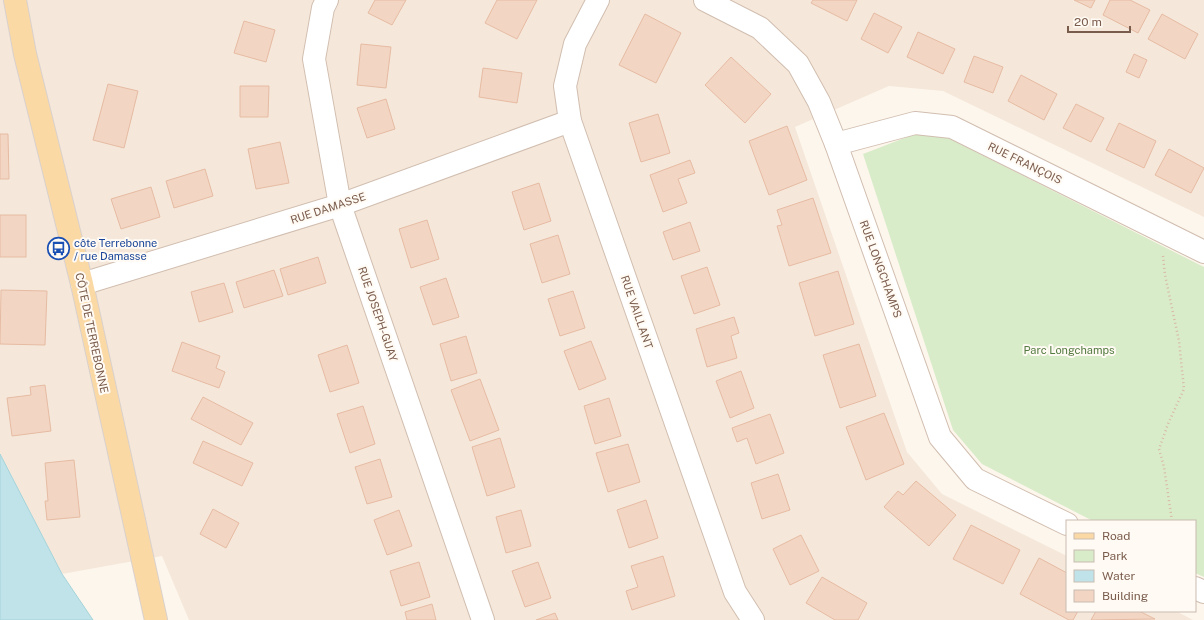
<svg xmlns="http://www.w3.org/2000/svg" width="1204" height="620" font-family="'Public Sans',sans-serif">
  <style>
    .residential { fill: #f5e8da }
    .green { fill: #d8ecc9 }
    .water { fill: #bfe3e8; stroke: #a5d3da }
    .building { fill: #f3d5c3; stroke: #e6bba3 }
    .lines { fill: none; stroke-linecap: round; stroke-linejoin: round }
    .minor-casing { stroke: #d1beb0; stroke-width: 24 }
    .major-casing { stroke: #dad1cd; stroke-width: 24 }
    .path { stroke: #d9b8a5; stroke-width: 2.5; stroke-dasharray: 1 3; stroke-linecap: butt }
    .minor { stroke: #fff; stroke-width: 22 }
    .major { stroke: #fbd9a5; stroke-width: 22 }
    .labels { text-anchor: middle; stroke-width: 4; stroke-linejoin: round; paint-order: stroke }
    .street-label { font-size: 11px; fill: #7a5c4d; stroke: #fffaf3 }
    .transit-label { font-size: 11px; fill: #164399; stroke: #fffaf3; text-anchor: start }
    .park-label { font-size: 11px; fill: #537a41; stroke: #fffaf3 }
  </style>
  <rect width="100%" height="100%" fill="#fdf6ec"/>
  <polygon class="residential" points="0,0 1204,0 1204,217 943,91 889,86 795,127 907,452 942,494 1067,556 1067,611 1176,611 1193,620 189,620 162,556 62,574 0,454"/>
  <polygon class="green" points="920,132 948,138 1204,267 1204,577 1195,573 1195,521 1093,521 982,464 953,430 863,154"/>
  <polygon class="water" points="0,454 62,574 93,620 0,620"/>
  <g class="building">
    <polygon points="375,0 406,0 392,25 368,13"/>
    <polygon points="497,0 537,0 517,39 485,23"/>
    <polygon points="813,0 857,0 847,21 811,3"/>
    <polygon points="1074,0 1095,0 1091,8"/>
    <polygon points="1110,0 1130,0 1150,10 1138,33 1103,15"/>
    <polygon points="874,13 902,27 888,53 861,39"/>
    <polygon points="645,14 681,33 656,83 619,65"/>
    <polygon points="1162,14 1198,34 1185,59 1148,39"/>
    <polygon points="244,21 275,30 266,62 234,53"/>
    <polygon points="918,32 955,49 943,74 907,57"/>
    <polygon points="361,44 391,47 386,88 357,85"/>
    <polygon points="1134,54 1147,60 1139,78 1126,72"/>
    <polygon points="974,56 1003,67 993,93 964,82"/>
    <polygon points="731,57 771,94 745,123 705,85"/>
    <polygon points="483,68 522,73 517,103 479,97"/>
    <polygon points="1021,75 1057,94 1044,120 1008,101"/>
    <polygon points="108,84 138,91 124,148 93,140"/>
    <polygon points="240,86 269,86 268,117 240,117"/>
    <polygon points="386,99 395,129 367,138 357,108"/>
    <polygon points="1076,104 1104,118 1091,142 1063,128"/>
    <polygon points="658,114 670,153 641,162 629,123"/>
    <polygon points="1119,123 1156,141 1144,168 1106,150"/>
    <polygon points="787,126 807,180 769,195 749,141"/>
    <polygon points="0,134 8,134 9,179 0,179"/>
    <polygon points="280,142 289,183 256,189 248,149"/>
    <polygon points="1169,149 1204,168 1191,193 1155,175"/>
    <polygon points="690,160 695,173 678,179 687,203 663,212 650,175"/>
    <polygon points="205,169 213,196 174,208 166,181"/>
    <polygon points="539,183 551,221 524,230 512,192"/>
    <polygon points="151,187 160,217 121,229 111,199"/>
    <polygon points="813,198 831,253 789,266 777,226 782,225 777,210"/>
    <rect x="0" y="215" width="26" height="42"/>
    <polygon points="427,220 439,259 411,268 399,229"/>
    <polygon points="690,222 700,251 673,260 663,232"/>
    <polygon points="558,235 570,274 542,283 530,244"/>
    <polygon points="318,257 326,283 288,295 280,269"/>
    <polygon points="707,267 720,305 694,314 681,276"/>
    <polygon points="274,270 283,296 244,308 236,282"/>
    <polygon points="838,271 854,324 815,336 799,283"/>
    <polygon points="446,278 459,317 433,325 420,287"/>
    <polygon points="224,283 233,312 199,322 191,292"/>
    <polygon points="1,290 47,291 45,345 0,344"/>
    <polygon points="573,291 585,328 560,336 548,299"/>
    <polygon points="734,317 739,333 731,336 737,358 707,367 696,329"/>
    <polygon points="466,336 477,373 451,381 440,344"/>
    <polygon points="591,341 606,379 579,390 564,351"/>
    <polygon points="182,342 220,356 216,368 225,372 219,388 172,371"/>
    <polygon points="859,344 876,396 840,408 823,355"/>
    <polygon points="347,345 359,383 330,392 318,355"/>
    <polygon points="741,371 754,408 730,418 716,381"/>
    <polygon points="480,379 499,430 470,441 451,390"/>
    <polygon points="45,385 51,431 12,436 7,398 31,395 30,387"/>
    <polygon points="203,397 253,423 241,445 191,419"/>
    <polygon points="609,398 621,436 595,444 584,406"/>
    <polygon points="363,406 375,444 350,453 337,414"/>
    <polygon points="884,413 904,464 866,480 846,427"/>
    <polygon points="770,414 784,453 756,464 747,438 737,442 732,428"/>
    <polygon points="500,438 515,487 487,496 472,447"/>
    <polygon points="203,441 253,463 242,486 193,463"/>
    <polygon points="628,444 640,482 608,492 596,453"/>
    <polygon points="380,459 392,497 367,504 355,467"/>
    <polygon points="74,460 80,517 47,520 45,501 48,501 45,463"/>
    <polygon points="778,474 790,510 762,519 751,483"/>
    <polygon points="916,481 956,515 929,546 884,507 898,491 903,495"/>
    <polygon points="646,500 658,538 629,548 617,510"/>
    <polygon points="213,509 239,523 226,548 200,534"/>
    <polygon points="399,510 412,546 387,555 374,520"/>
    <polygon points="521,510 531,546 506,553 496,517"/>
    <polygon points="971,525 1020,550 1003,584 953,559"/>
    <polygon points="801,535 819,571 790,585 773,549"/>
    <polygon points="663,556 675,596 632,610 626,591 638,587 631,566"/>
    <polygon points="1039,558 1067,573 1067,611 1078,611 1073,620 1069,620 1020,594"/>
    <polygon points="419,562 430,597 401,606 390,571"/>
    <polygon points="538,562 551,598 525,607 512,571"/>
    <polygon points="822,577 867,603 858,620 835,620 806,603"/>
    <polygon points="432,604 436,620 407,620 405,612"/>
    <polygon points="1096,611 1139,611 1155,619 1091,620"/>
    <polygon points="555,613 558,620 536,620"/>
  </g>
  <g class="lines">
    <defs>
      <g id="minor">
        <polyline points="327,0 323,8 314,59 340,205 483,620"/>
        <polyline points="598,0 575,44 565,86 570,121 735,592 753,620"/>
        <polyline points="705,0 760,28 798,64 819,102 836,144 940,437 975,479 1067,524"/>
        <polyline points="836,144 915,123 952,127 1204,252"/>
        <polyline points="82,284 340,205 570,121"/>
        <polyline points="1195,588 1204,592"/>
      </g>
      <polyline id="major" points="15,0 25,54 82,284 156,620"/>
    </defs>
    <use href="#minor" class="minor-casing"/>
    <use href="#major" class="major-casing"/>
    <polyline class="path" points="1163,256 1165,275 1179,341 1184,389 1168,424 1159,449 1164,467 1172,521"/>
    <use href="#minor" class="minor"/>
    <use href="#major" class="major"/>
  </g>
  <defs>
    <symbol id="bus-ring" viewBox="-11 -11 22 22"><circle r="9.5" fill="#fffaf3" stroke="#1a4fb4" stroke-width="1.5"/><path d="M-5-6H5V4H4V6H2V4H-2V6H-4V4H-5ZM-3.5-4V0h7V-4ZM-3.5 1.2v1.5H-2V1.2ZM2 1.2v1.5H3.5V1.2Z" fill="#1a4fb4"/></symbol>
  </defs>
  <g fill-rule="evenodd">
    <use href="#bus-ring" x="46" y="236" width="25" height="25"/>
  </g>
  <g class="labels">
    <g class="street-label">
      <text transform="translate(1025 163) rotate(26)" y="4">RUE FRANÇOIS</text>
      <text transform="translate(328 208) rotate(-18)" y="4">RUE DAMASSE</text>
      <text transform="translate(881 269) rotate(70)" y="4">RUE LONGCHAMPS</text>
      <text transform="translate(637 312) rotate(71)" y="4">RUE VAILLANT</text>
      <text transform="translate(378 314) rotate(71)" y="4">RUE JOSEPH-GUAY</text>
      <text transform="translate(92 333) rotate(78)" y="4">CÔTE DE TERREBONNE</text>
    </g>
    <g class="transit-label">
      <text x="74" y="247">côte Terrebonne<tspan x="74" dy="13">/ rue Damasse</tspan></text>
    </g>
    <g class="park-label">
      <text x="1069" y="354">Parc Longchamps</text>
    </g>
  </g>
  <rect x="1066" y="520" width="130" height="92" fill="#fffaf3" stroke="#cabbb1"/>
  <rect x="1074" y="533" width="20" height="6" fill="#fbd9a5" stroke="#cabbb1"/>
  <text x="1102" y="540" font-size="12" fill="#7a5c4d">Road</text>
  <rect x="1074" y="550" width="20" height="12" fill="#d8ecc9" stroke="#cabbb1"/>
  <text x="1102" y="560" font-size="12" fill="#7a5c4d">Park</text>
  <rect x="1074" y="570" width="20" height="12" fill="#bfe3e8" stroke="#cabbb1"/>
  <text x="1102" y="580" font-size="12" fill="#7a5c4d">Water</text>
  <rect x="1074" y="590" width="20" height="12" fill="#f3d5c3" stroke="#cabbb1"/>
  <text x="1102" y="600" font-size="12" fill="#7a5c4d">Building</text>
  <path d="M1068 26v6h62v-6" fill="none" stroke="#7a5c4d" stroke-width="2"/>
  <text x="1074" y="26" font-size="12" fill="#7a5c4d" stroke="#fffaf3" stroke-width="3" paint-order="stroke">20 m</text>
</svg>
